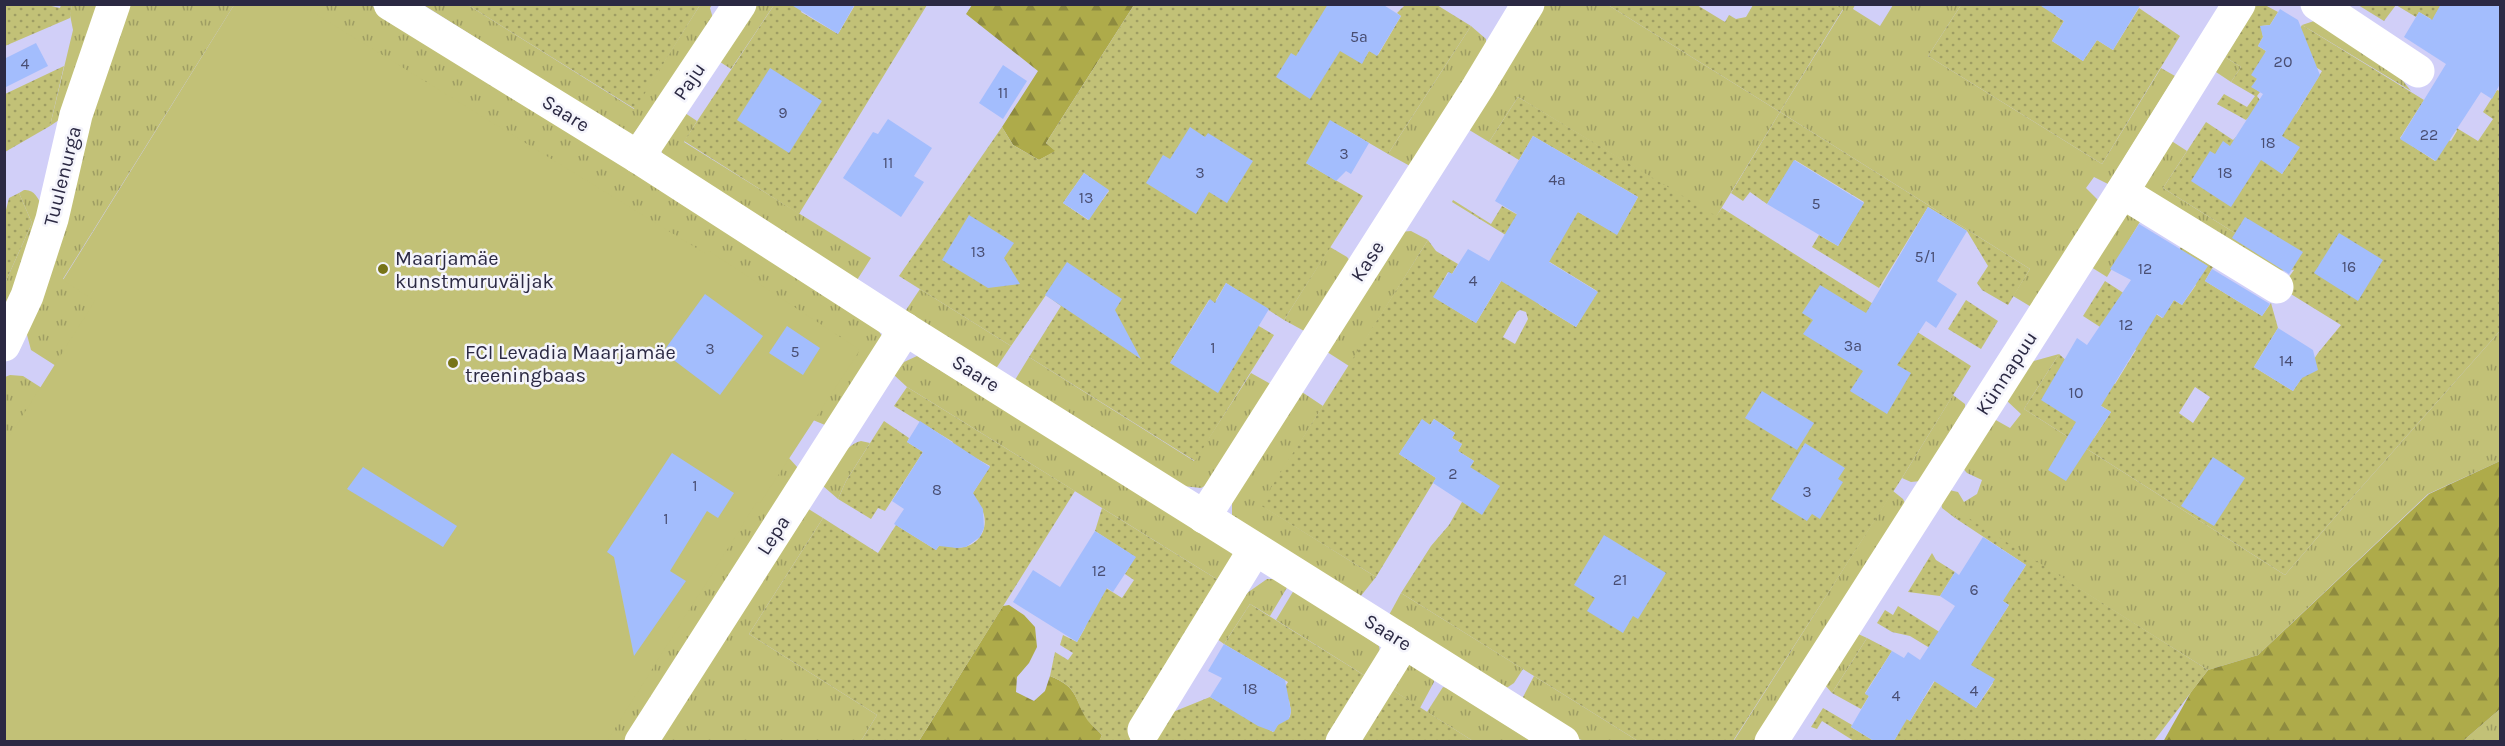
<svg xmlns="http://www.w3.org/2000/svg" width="2505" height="746" font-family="Karla,sans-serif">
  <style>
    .grass { fill: url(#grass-tufts) }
    .forest { fill: url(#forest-firs) }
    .park { fill: url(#park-dots); fill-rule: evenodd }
    .pitch { fill: #c2c177 }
    .building { fill: #a3bdfd }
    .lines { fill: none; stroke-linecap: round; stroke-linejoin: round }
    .minor { stroke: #fff; stroke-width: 33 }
    .poi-dot { fill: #777418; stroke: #f4f4fb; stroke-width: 2 }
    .labels { text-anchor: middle; stroke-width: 5; stroke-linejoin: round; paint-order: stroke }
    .number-label { font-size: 16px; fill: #494e72 }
    .street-label { font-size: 20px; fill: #2b2943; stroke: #f4f4fb }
    .poi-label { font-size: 20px; fill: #2b2943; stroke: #f4f4fb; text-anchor: start }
  </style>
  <defs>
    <pattern id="grass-tufts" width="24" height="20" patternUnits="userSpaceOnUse" patternTransform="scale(1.5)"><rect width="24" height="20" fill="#c2c177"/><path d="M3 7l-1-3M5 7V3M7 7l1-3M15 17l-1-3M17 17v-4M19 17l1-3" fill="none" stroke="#9e9d63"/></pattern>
    <pattern id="forest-firs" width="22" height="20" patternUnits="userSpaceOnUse" patternTransform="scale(1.5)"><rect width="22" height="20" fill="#aeab4a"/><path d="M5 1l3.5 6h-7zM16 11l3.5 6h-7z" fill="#8e8b3f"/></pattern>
    <pattern id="park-dots" width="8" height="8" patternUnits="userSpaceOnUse" patternTransform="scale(1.5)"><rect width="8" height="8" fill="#c2c177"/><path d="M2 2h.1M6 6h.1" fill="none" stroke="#9e9d63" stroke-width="1.8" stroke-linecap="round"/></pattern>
  </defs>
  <rect width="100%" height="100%" fill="#d1cff8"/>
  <g class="grass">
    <polygon points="422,4 468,5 634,109 700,5 712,5 710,8 714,22 632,136"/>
    <polygon points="72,5 103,5 62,118 50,126 73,30 70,15"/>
    <polygon points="129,5 234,5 63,279 175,351 89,387 31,350 26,331 74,169"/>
    <polygon points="301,5 371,5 494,80 878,330 882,336 825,425 801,415 788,459 789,458 798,468 627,741 607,741"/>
    <polygon points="751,5 774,5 731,69 714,58"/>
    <polygon points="1541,5 1608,5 1780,112 1843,10 1835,5 1855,5 1853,9 1880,26 1893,5 1961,5 1928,56 2102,164 2161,68 2175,76 2108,184 2094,177 2086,188 2098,200 2033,308 2013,296 2030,269 1780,112 1716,217 1518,97 1489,142 1466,128"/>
    <polygon points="2252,5 2257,5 2225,57 2241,67 2231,82 2213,70"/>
    <polygon points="2314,21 2395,71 2411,91 2302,25"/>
    <polygon points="1471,26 1486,39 1486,45 1410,166 1388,154"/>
    <polygon points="682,111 697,121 684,142 871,258 857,280 663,155 661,150"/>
    <polygon points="2170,140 2187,151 2163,188 2294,270 2271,271 2158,204 2142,184"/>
    <path d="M24,190C34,189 38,198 42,206L5,317V283L32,223L19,193Z"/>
    <polygon points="2129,211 2141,220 2107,277 2091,267"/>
    <polygon points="1411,231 1428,240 1349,366 1324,350 1399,232"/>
    <polygon points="1330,247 1347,257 1350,261 1306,332 1284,320"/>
    <polygon points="920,289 1011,346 995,370 904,313"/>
    <polygon points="2500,331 2500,461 2428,494 2258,655 2208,670 1959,513 1955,518 1942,508 1941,502 1949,490 1958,492 1964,502 1977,494 1982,480 1967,473 1962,467 1994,419 2010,428 2021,414 2006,400 2030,362 2059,354 2024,409 2285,575 2342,509"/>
    <polygon points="917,356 1226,546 1234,556 1223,583 907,387 894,375 904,362"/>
    <polygon points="1029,357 1194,461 1251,373 1274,386 1210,483 1201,488 1183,486 1015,380"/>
    <polygon points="10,375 23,376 62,401 5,466 5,377"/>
    <polygon points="1302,392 1323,406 1261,505 1376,577 1360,597 1232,516 1232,502"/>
    <polygon points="1953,395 1965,404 1965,407 1921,481 1911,482 1902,478"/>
    <path d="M861,441L870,443L846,481L838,499L823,486C832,472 843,445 861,441Z"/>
    <polygon points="1893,491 1903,499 1906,505 1755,741 1733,742"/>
    <polygon points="807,508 823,518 749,634 877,715 861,741 653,742"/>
    <polygon points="1267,579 1274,579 1288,586 1270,616 1250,604 1224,644 1217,639 1247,593"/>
    <polygon points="1294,590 1379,646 1380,653 1367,677 1276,620"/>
    <polygon points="1401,593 1523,669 1514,683 1505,689 1389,615"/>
    <polygon points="1856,633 1867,638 1832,693 1823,683"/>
    <polygon points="1403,661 1433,677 1434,682 1420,708 1388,687"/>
    <path d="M1534,676L1638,741C1621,741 1603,743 1586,741C1574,740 1526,708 1523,697Z"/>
    <polygon points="1443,687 1447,688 1531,741 1473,741 1427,712"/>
    <polygon points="2500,709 2500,741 2463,741"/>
  </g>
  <g class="forest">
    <polygon points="972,5 1134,5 1046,143 1056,151 1039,160 1013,145 1002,127 1038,71 966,14"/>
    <polygon points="2500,461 2500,709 2463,741 2163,742 2191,692 2208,670 2258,655 2429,494"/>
    <path d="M1009,605L1024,615L1035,627L1037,647L1029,663L1017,677L1016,692L1034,701L1045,691L1050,676C1080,688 1073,699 1089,721C1092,726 1098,730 1102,735L1099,742L919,741L1003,606Z"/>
  </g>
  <g class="park">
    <polygon points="1678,4 1697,5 1725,22 1729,15 1736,19 1746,17 1753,5 1835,5 1843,9 1780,112 2030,269 2008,305 1982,290 1977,283 1988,266 1967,231 1928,207 1879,288 1812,247 1819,235 1838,246 1864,202 1795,160 1767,204 1750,192 1743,201 1731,193 1780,112 1608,5"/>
    <polygon points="4,5 47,5 60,8 61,5 72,5 70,18 5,46"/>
    <polygon points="468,5 700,5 635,109"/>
    <polygon points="774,5 805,5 801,12 838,34 855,5 927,5 799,214 684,141"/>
    <path d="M1134,5H1328L1361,63L1369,51L1378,55L1401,16L1397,13L1405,5H1437L1471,26L1388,154L1340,126L1322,155L1306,163L1363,196L1284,320L1226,283L1216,300L1218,302L1216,304L1209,300L1170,363L1245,318L1274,335L1195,461L1029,357L1061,306L1046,295L1011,346L899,276L1002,127L1013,145L1039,160L1055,151L1046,143ZM1084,173L1109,191L1088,220L1063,203Z"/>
    <polygon points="1961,5 2062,5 2056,16 2064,21 2052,41 2083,61 2097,40 2113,50 2139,8 2180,36 2102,164 1928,56"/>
    <path d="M2257,5H2265L2278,12L2270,25L2261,26L2263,37L2258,46L2266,51L2257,79L2252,87L2260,92L2257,96L2262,103L2296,114L2322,71L2287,49L2302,25L2424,100L2400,138L2435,161L2448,140L2451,141L2457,131L2455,127L2478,141L2493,119L2483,112L2497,90L2500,91V331L2342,509L2285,575L2024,409L2059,354L2070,364L2082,426L2094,438L2111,412L2098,404L2112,383L2115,384L2136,350L2083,316L2105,281L2162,318L2174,300L2182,305L2196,285L2170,263L2181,247L2213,267L2205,281L2262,316L2271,303L2278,328L2254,367L2293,391L2318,353L2341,325L2281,288L2294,270L2163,188L2206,122L2233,140L2236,137L2282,174L2299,148L2250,116L2246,120L2217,104L2224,94L2247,107L2255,96L2231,82L2241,67L2225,57ZM2195,387L2210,397L2193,423L2179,413Z"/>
    <polygon points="2358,5 2441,5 2434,17 2440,21 2434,31 2431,19 2419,12 2416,17 2396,5 2384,21"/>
    <polygon points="64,66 50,126 5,152 5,94"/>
    <path d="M1518,97L1716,216L1722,208L1971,366L1902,478L1733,741H1638L1401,593L1431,546L1449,525L1462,502L1470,467L1474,461L1458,451L1462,444L1452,438L1455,433L1434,419L1430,425L1422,420L1399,454L1436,478L1376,577L1260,505L1428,240L1436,251L1458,264L1452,274L1448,272L1434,297L1476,323L1506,273L1540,305L1576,327L1597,291L1452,202L1453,200L1491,224L1502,206L1539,227L1578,212L1617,234L1638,197L1533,136L1519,160L1489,142ZM1520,310L1526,312L1528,319L1515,344L1503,337L1517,312Z"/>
    <polygon points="19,193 32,223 5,283 5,214 9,198"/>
    <polygon points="1966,300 1998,321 1981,349 1948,329"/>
    <path d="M907,387L1075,491L919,741H861L877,715L749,634L823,518L878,553L896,525L936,550L941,543C976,561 1002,521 971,496L990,466L972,456L943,458L953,442L894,406Z"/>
    <polygon points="884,421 909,438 907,442 923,452 885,511 878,508 871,519 838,499 846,481"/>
    <path d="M1102,508L1223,583L1129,741H1099L1102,735C1098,730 1092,726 1088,721C1073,699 1080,688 1050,676L1055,652L1068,660L1073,653L1060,645L1063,635L1077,642L1085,628L1095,581L1122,598L1134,580L1125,574L1135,557L1095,531Z"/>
    <polygon points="1959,512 2208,670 2154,741 1894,741 1899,732 1889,726 1897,713 1910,721 1936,679 1976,708 1993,683 1963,664 1961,667 1910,636 1892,632 1877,623 1885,610 1893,615 1898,606 1965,648 1993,630 2009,605 1998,598 2015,582 2026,565 1955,518"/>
    <polygon points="1932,553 1936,560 1955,572 1940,596 1908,592"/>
    <polygon points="1250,604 1367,677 1327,741 1147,742 1168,714 1210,697 1273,732 1279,723 1290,717 1291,711 1289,700 1280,695 1288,682 1224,644"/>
    <polygon points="1867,638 1892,651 1865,693 1869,696 1861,709 1832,693"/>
    <polygon points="1388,687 1473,741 1354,742"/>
    <polygon points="1823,708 1852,725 1851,727 1874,741 1854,741 1822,721 1817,729 1811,727"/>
  </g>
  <polygon class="pitch" points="234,5 301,5 706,254 709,251 860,350 760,503 757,502 607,741 5,741 4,445 95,301 63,280"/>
  <g class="building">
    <polygon points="790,4 855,4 838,34"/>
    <polygon points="1328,4 1382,4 1401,16 1377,56 1369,51 1362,64 1340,51 1310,99 1276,77 1291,53 1296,56"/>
    <polygon points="2038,4 2141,4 2113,50 2097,40 2083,61 2052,41 2064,21"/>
    <polygon points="2441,4 2500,4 2500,84 2492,99 2481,92 2436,161 2400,139 2446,64 2404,37 2419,12 2432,20"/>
    <polygon points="2280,9 2298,20 2320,75 2282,136 2300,147 2282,174 2261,160 2231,207 2191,181 2210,151 2215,154 2223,141 2230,146 2263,94 2251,87 2257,79 2251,75 2266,51 2258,46 2263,37 2260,26 2270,25"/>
    <polygon points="36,43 48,66 4,88 4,59"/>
    <polygon points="1003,65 1027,81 1003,119 979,103"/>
    <polygon points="770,68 822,101 789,153 737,120"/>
    <polygon points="888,119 932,148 914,176 924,182 901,217 843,178 873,132 878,134"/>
    <polygon points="1330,120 1369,143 1351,174 1346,171 1336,181 1306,163"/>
    <polygon points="1190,127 1205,137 1208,133 1253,161 1227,203 1209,192 1196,214 1146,183 1163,155 1170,159"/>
    <polygon points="1533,136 1638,197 1617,235 1578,212 1549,262 1598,292 1576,327 1501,281 1476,323 1433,297 1449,272 1452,274 1468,249 1489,261 1517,214 1495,201"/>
    <polygon points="1794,160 1864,203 1838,246 1767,204"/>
    <polygon points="1084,173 1109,190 1089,220 1063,203"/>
    <polygon points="1928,207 1967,231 1937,281 1957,294 1936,328 1926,321 1897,365 1911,373 1887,414 1850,391 1863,371 1803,334 1813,320 1802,313 1820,285 1866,313"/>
    <polygon points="969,215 1014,243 1004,258 1020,284 988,288 942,260"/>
    <polygon points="2245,217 2303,252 2289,274 2232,238"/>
    <polygon points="2139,224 2208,266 2182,305 2174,300 2163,318 2157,314 2101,406 2111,412 2066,481 2048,470 2076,422 2041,400 2077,338 2087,345 2131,280 2110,269"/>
    <polygon points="2339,233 2383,260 2358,301 2314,273"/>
    <polygon points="1067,262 1122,299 1115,310 1141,359 1045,295"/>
    <polygon points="2212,269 2270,304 2262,316 2205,281"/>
    <polygon points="1226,283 1269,309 1218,393 1170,363 1210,299 1215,303"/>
    <polygon points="705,294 763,336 720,395 663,352"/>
    <polygon points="787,326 820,348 803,375 769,353"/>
    <polygon points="2278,328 2313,350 2318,370 2302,378 2293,391 2254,367"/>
    <polygon points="1762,391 1814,423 1797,450 1745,418"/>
    <polygon points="1422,419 1430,425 1434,419 1455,433 1452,438 1462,444 1458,451 1474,461 1470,467 1500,486 1482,515 1433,483 1436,478 1399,454"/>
    <polygon points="920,421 990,467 973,493 983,509 984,528 980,537 966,547 957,548 939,546 936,550 894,524 904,509 892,501 923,452 907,442"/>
    <polygon points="1805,443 1845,468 1838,479 1843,482 1820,519 1812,514 1807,521 1771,499"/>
    <polygon points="672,453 734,493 718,518 707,511 670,571 686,581 634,656 614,557 607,552"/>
    <polygon points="2213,457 2245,478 2214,526 2181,506"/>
    <polygon points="363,467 457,526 443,547 347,489"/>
    <polygon points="1095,531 1136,557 1113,592 1107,588 1077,642 1013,602 1033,570 1060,587"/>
    <polygon points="1604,535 1666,573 1638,619 1633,616 1623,633 1587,611 1595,598 1574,585"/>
    <polygon points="1983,537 2026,565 2003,601 2009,605 1971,665 1995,679 1976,708 1934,681 1910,721 1907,719 1894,741 1874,741 1851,727 1869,696 1865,694 1892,651 1904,658 1908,652 1920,660 1955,606 1940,596 1955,572 1959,575"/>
    <polygon points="1224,644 1285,680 1291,711 1289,719 1278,725 1274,732 1258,726 1210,697 1222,678 1208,671"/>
  </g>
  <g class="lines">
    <g class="minor">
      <polyline points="390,4 638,157 905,329 1563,742"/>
      <polyline points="2317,4 2418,71"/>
      <polyline points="638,157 740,4"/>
      <polyline points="2122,192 2277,287"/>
      <polyline points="4,345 27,296 52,219 76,115 114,4"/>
      <polyline points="1204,517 1478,87 1528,4"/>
      <polyline points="1144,730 1255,549"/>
      <polyline points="641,742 905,329"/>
      <polyline points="1342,742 1404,642"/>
      <polyline points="1771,742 2122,192 2239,4"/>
    </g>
  </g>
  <g class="poi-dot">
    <circle cx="383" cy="269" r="6"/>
    <circle cx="453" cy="363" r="6"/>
  </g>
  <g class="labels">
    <g class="number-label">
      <text x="1359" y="42">5a</text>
      <text x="2283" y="67">20</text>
      <text x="25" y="69">4</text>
      <text x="1003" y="98">11</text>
      <text x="783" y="118">9</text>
      <text x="2429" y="140">22</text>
      <text x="2268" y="148">18</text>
      <text x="1344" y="159">3</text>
      <text x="888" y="168">11</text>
      <text x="1200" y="178">3</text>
      <text x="2225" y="178">18</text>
      <text x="1557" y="185">4a</text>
      <text x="1086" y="203">13</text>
      <text x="1816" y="209">5</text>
      <text x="978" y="257">13</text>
      <text x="1925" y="262">5/1</text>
      <text x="2349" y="272">16</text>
      <text x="2145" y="274">12</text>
      <text x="1473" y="286">4</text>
      <text x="2126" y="330">12</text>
      <text x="1853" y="351">3a</text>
      <text x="1213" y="353">1</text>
      <text x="710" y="354">3</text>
      <text x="795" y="357">5</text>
      <text x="2286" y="366">14</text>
      <text x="2076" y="398">10</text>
      <text x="1453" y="479">2</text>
      <text x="695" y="491">1</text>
      <text x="937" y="495">8</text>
      <text x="1807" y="497">3</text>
      <text x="666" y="524">1</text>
      <text x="1099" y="576">12</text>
      <text x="1620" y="585">21</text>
      <text x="1974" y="595">6</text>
      <text x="1250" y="694">18</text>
      <text x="1974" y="696">4</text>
      <text x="1896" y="701">4</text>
    </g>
    <g class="street-label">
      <text transform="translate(689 81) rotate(-56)" y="7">Paju</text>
      <text transform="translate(566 113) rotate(32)" y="7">Saare</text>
      <text transform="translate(62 176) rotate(-76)" y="7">Tuulenurga</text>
      <text transform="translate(1367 261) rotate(-57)" y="7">Kase</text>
      <text transform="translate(976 373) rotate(32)" y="7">Saare</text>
      <text transform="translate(2006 373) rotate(-57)" y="7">Künnapuu</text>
      <text transform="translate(773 535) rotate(-57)" y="7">Lepa</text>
      <text transform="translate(1388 632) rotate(32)" y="7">Saare</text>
    </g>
    <g class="poi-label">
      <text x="395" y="265">Maarjamäe<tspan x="395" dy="23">kunstmuruväljak</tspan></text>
      <text x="465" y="359">FCI Levadia Maarjamäe<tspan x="465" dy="23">treeningbaas</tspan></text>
    </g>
  </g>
  <rect width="2505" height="746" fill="none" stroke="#2b2943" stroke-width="12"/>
</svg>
